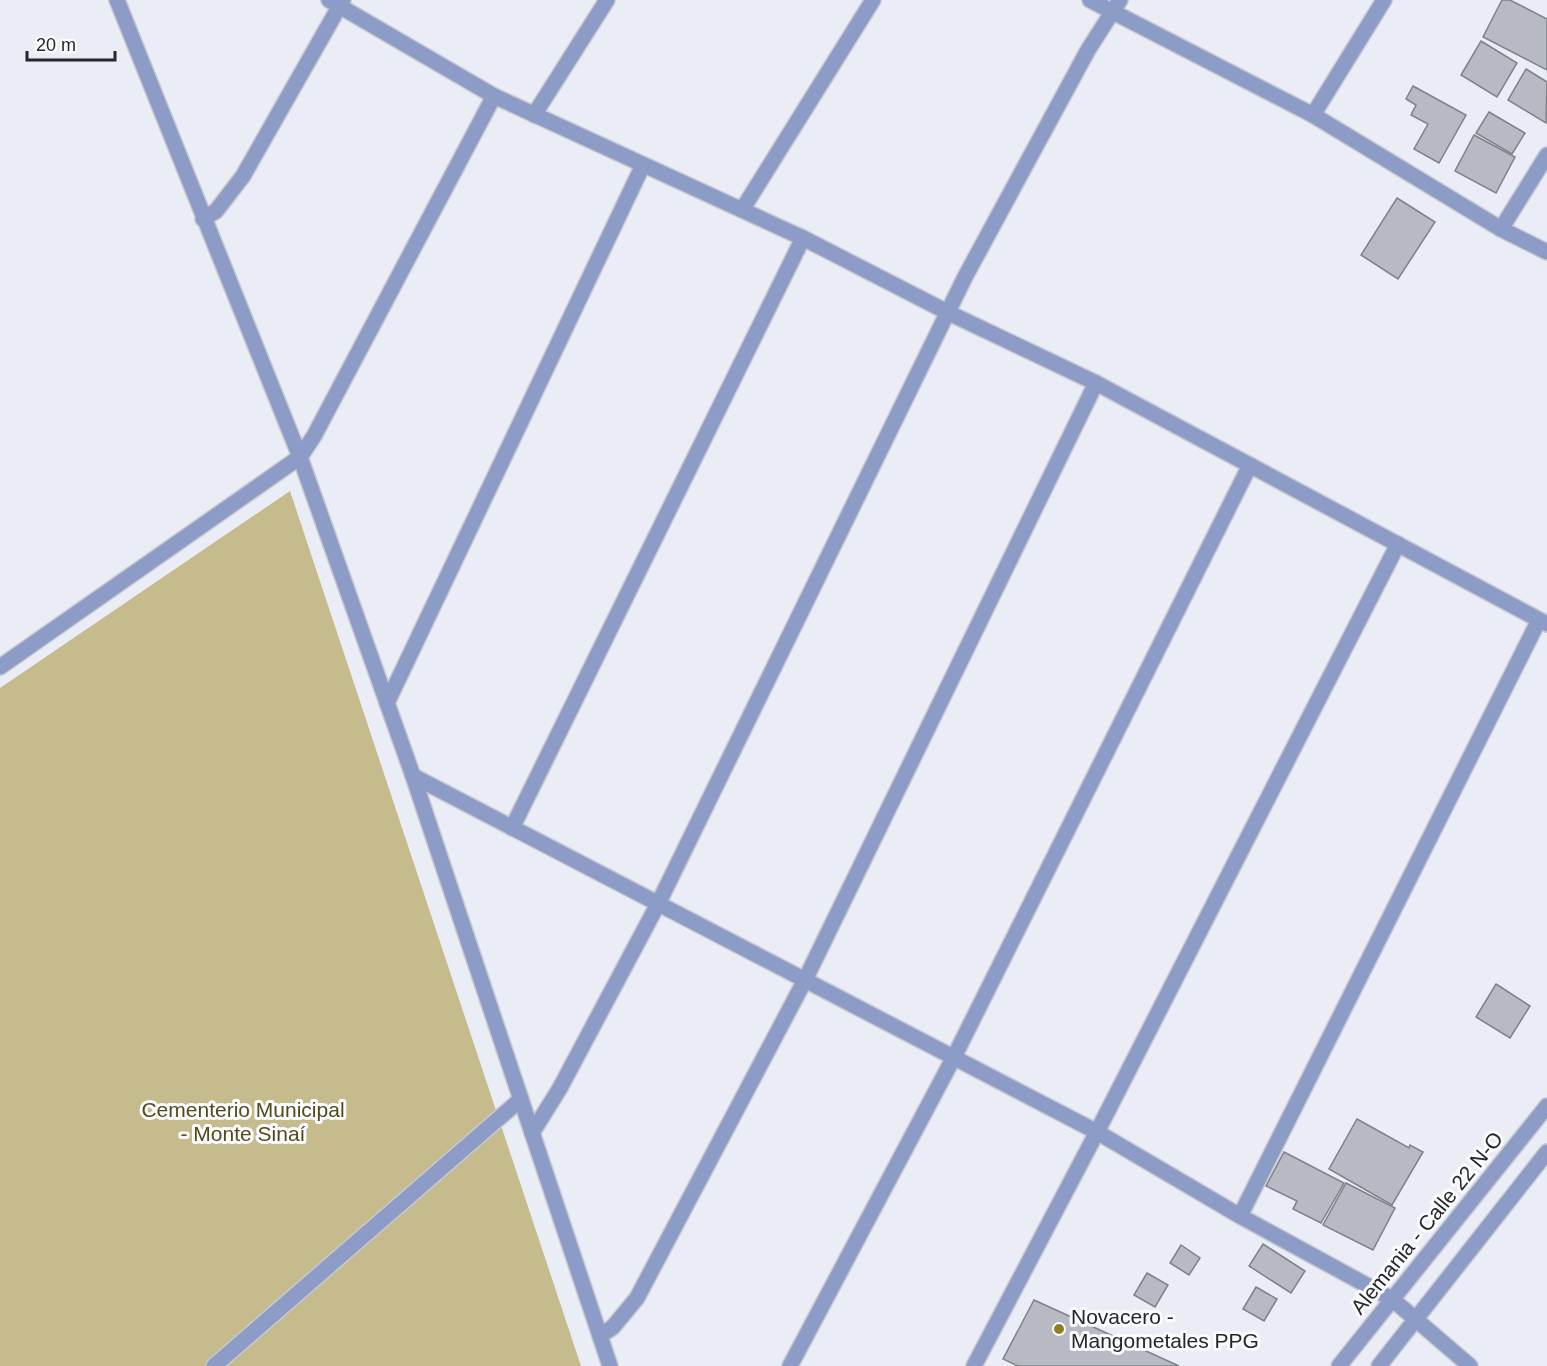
<svg xmlns="http://www.w3.org/2000/svg" width="1547" height="1366" font-family="Arial,sans-serif">
  <style>
    .green { fill: #c6bb8d }
    .building { fill: #b7bac2; stroke: #7e8188; stroke-width: 1.5 }
    .lines { fill: none; stroke-linecap: round; stroke-linejoin: round }
    .service-casing { stroke: #c7c9d0; stroke-width: 18 }
    .minor-casing { stroke: #c7c9d0; stroke-width: 18 }
    .tertiary-casing { stroke: #c7c9d0; stroke-width: 18 }
    .service { stroke: #8c9cc7; stroke-width: 15 }
    .minor { stroke: #8c9cc7; stroke-width: 15 }
    .tertiary { stroke: #8c9cc7; stroke-width: 15 }
    .poi-dot { fill: #907e24; stroke: #f9fbfe; stroke-width: 2 }
    .labels { text-anchor: middle; stroke-width: 6; stroke-linejoin: round; paint-order: stroke }
    .park-label { font-size: 21px; fill: #554a16; stroke: #f9fbfe }
    .street-label { font-size: 21px; fill: #252629; stroke: #f9fbfe }
    .poi-label { font-size: 21px; fill: #252629; stroke: #f9fbfe; text-anchor: start }
  </style>
  <rect width="100%" height="100%" fill="#eaedf5"/>
  <polygon class="green" points="290,491 581,1366 0,1366 0,688"/>
  <g class="building">
    <polygon points="1502,0 1510,0 1547,19 1547,70 1483,37"/>
    <polygon points="1481,41 1517,63 1497,97 1461,75"/>
    <polygon points="1526,69 1547,82 1546,123 1508,100"/>
    <polygon points="1413,86 1466,115 1439,163 1414,149 1428,124 1411,115 1416,105 1406,99"/>
    <polygon points="1489,112 1525,133 1512,154 1476,133"/>
    <polygon points="1474,135 1515,157 1496,193 1455,171"/>
    <polygon points="1397,198 1435,222 1398,279 1361,255"/>
    <polygon points="1496,984 1530,1006 1510,1038 1476,1017"/>
    <polygon points="1357,1119 1409,1148 1410,1145 1423,1152 1392,1205 1329,1169"/>
    <polygon points="1284,1152 1344,1183 1321,1223 1293,1209 1297,1201 1266,1186"/>
    <polygon points="1346,1183 1395,1208 1373,1250 1323,1225"/>
    <polygon points="1263,1244 1305,1271 1291,1293 1249,1266"/>
    <polygon points="1181,1245 1200,1258 1189,1275 1170,1263"/>
    <polygon points="1147,1273 1168,1285 1155,1307 1134,1295"/>
    <polygon points="1256,1287 1277,1299 1264,1321 1243,1309"/>
    <polygon points="1034,1300 1179,1366 1018,1366 1003,1359"/>
  </g>
  <g class="lines">
    <defs>
      <polyline id="service" points="214,1366 521,1099"/>
      <g id="minor">
        <polyline points="117,0 300,457 413,776 610,1366"/>
        <polyline points="329,0 494,96 803,238 949,313 1096,383 1547,624"/>
        <polyline points="1090,0 1313,115 1501,229 1547,252"/>
        <polyline points="534,115 607,0"/>
        <polyline points="1313,115 1384,0"/>
        <polyline points="742,210 873,0"/>
        <polyline points="203,219 216,211 243,176 343,0"/>
        <polyline points="1501,229 1547,155"/>
        <polyline points="0,667 300,457 314,436 494,96"/>
        <polyline points="387,703 643,165"/>
        <polyline points="413,776 1097,1132 1240,1216 1392,1299 1470,1366"/>
        <polyline points="512,828 803,238"/>
        <polyline points="532,1133 560,1088 658,904 965,277 1088,50 1120,0"/>
        <polyline points="1240,1216 1539,620"/>
        <polyline points="600,1336 613,1327 637,1298 805,980 1096,383"/>
        <polyline points="790,1366 954,1057 1250,465"/>
        <polyline points="974,1366 1097,1132 1398,544"/>
      </g>
      <g id="tertiary">
        <polyline points="1339,1366 1547,1106"/>
        <polyline points="1379,1366 1547,1152"/>
      </g>
    </defs>
    <use href="#service" class="service-casing"/>
    <use href="#minor" class="minor-casing"/>
    <use href="#tertiary" class="tertiary-casing"/>
    <use href="#service" class="service"/>
    <use href="#minor" class="minor"/>
    <use href="#tertiary" class="tertiary"/>
  </g>
  <circle class="poi-dot" cx="1059" cy="1329" r="6"/>
  <g class="labels">
    <g class="park-label">
      <text x="243" y="1117">Cementerio Municipal<tspan x="243" dy="24">- Monte Sinaí</tspan></text>
    </g>
    <g class="street-label">
      <text transform="translate(1427 1223) rotate(-51)" y="7">Alemania - Calle 22 N-O</text>
    </g>
    <g class="poi-label">
      <text x="1071" y="1324">Novacero -<tspan x="1071" dy="24">Mangometales PPG</tspan></text>
    </g>
  </g>
  <path d="M27 51v9h88v-9" fill="none" stroke="#252629" stroke-width="3"/>
  <text x="36" y="51" font-size="18" fill="#252629" stroke="#f9fbfe" stroke-width="4.5" paint-order="stroke">20 m</text>
</svg>
